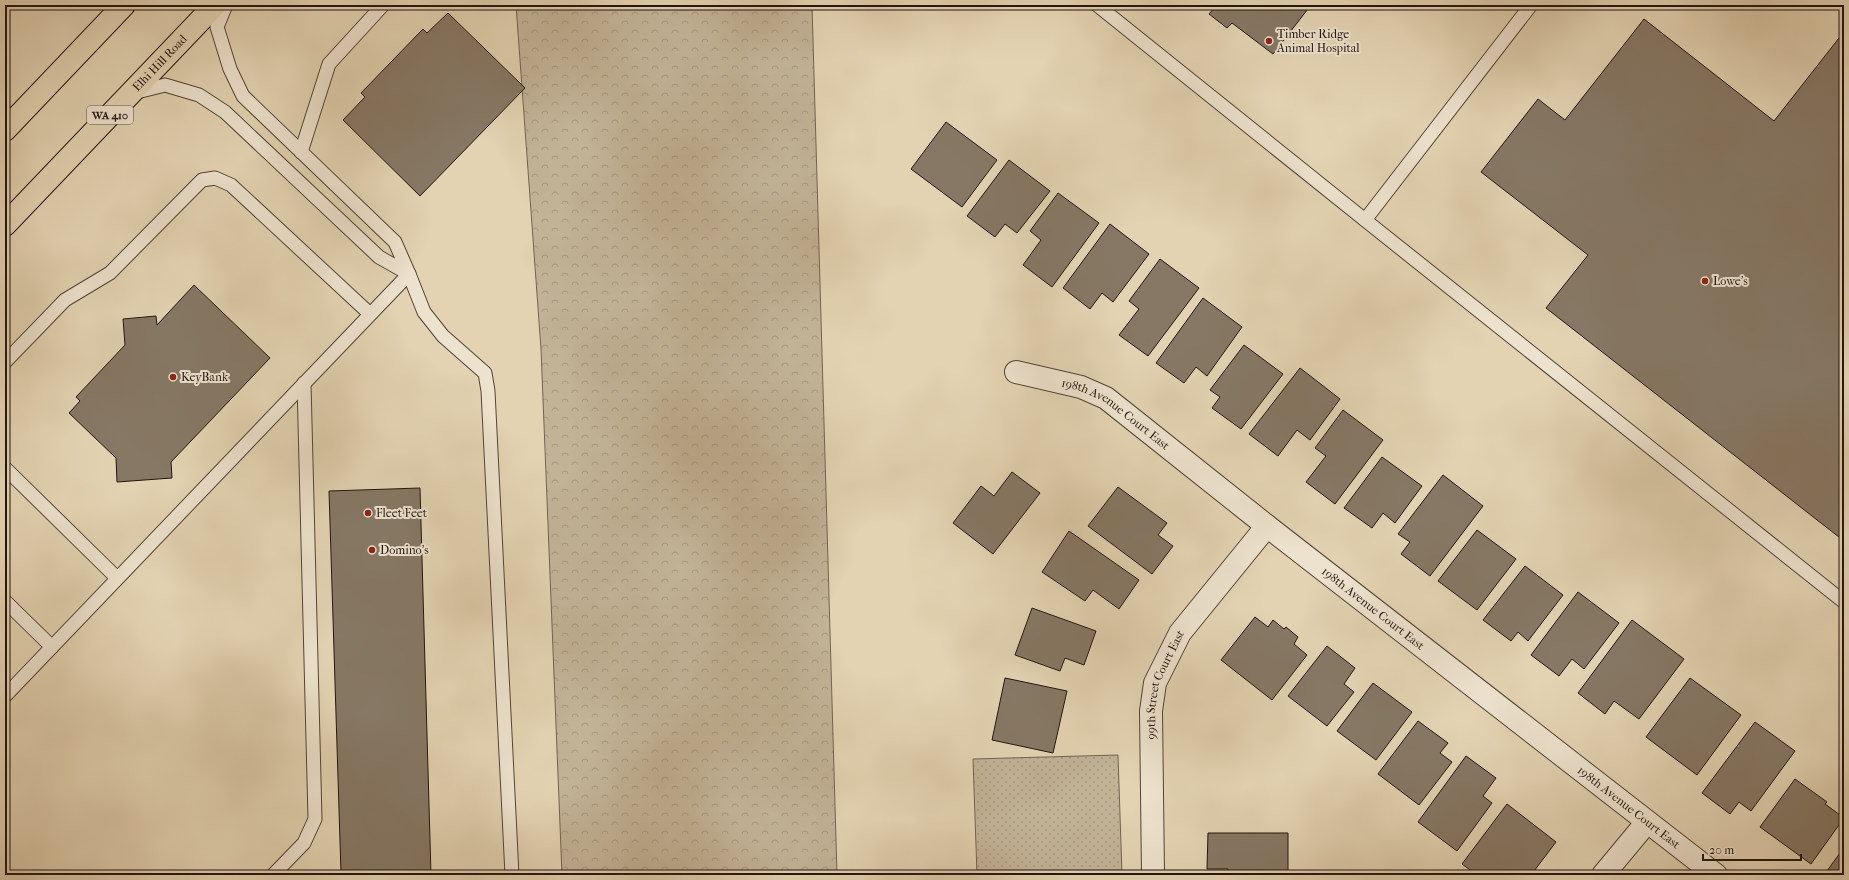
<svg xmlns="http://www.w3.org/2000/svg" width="1849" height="880" font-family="'IM FELL French Canon',serif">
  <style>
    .grass { fill: url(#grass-dots); stroke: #726454 }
    .forest { fill: url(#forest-crowns); stroke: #726454 }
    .building { fill: #867865; stroke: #221511 }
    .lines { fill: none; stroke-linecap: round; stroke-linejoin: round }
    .lane-casing { stroke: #524439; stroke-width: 15 }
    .street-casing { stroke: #524439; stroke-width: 24 }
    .primary-casing { stroke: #221511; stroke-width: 24 }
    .lane { stroke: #ede2cd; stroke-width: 13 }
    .street { stroke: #ede2cd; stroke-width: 22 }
    .primary { stroke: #e3d3b2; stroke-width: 22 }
    .poi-dot { fill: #8f2418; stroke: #ede2cd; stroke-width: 1.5 }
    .labels { text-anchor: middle; stroke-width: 4; stroke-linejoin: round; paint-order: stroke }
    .shield { fill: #ede2cd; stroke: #5f5249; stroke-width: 1 }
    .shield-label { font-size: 11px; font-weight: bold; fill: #221511 }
    .poi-label { font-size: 12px; fill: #221511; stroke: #ede2cd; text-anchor: start }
    .street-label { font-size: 12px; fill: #221511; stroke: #ede2cd }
  </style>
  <defs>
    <pattern id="grass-dots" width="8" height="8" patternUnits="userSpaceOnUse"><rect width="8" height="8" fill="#c2b397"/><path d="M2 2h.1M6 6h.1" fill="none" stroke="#a69981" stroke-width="1.8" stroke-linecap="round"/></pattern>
    <pattern id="forest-crowns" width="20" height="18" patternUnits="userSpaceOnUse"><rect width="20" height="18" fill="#c2b397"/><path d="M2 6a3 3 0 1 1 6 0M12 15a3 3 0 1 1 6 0" fill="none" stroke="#a69981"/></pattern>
  </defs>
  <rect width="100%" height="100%" fill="#e3d3b2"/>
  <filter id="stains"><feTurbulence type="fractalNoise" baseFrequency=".005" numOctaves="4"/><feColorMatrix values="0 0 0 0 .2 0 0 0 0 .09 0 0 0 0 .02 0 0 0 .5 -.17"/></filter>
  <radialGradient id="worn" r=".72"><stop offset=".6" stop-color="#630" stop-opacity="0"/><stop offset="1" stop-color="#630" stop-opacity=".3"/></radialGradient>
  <polygon class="grass" points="1118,755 1122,875 977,875 973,759"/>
  <polygon class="forest" points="516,5 812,5 837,875 562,875 541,349"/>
  <g class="building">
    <polygon points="1210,5 1311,5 1273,54 1232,23 1227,28 1209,14 1214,8"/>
    <polygon points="448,13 525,88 420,196 343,120 365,97 361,93 423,29 427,33"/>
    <polygon points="1644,19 1774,121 1839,38 1844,42 1844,541 1546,308 1588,255 1481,172 1538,99 1565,120"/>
    <polygon points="946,122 997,160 962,207 911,169"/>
    <polygon points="1009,160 1050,191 1017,233 1005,224 995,237 967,216"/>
    <polygon points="1058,193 1099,223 1052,287 1023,265 1041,240 1030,231"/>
    <polygon points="1110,224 1149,254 1113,302 1102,293 1090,309 1063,288"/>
    <polygon points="1160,259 1199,288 1148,356 1119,335 1139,309 1129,301"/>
    <polygon points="194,285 270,358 171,462 172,478 117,482 116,458 69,413 80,401 76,397 125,345 123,319 156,316 157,325"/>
    <polygon points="1203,298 1242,327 1207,376 1196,367 1184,383 1156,363"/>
    <polygon points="1244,345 1283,374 1241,429 1212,408 1220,397 1210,390"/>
    <polygon points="1300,368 1340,399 1310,440 1297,430 1278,456 1249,434"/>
    <polygon points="1343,410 1383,440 1335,504 1306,482 1326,456 1315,448"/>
    <polygon points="1382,457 1422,486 1395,523 1383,513 1372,528 1344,508"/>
    <polygon points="1012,472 1040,493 993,554 953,523 981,486 994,496"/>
    <polygon points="1443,475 1483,506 1430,576 1401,554 1410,542 1398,534"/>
    <polygon points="1118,487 1167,523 1158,535 1173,546 1152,574 1088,526"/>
    <polygon points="420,488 431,875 339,875 341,873 329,491"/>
    <polygon points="1477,530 1516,559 1477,610 1438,581"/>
    <polygon points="1069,531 1139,580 1119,609 1093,590 1085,601 1042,572"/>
    <polygon points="1525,566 1563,595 1528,641 1518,632 1511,641 1483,620"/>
    <polygon points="1578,592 1619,623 1584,669 1572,659 1559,676 1531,655"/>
    <polygon points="1032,608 1096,631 1084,665 1065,658 1060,671 1015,655"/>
    <polygon points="1255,617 1268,627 1273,620 1284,629 1286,627 1298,637 1294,644 1307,655 1272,700 1221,660"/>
    <polygon points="1632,620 1684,659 1639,719 1614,701 1605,714 1578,693"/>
    <polygon points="1327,646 1355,668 1344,684 1354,692 1327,726 1288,696"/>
    <polygon points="1005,678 1067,691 1053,753 992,740"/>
    <polygon points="1690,678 1741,715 1697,775 1646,737"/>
    <polygon points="1373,683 1412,712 1376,760 1337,731"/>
    <polygon points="1418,721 1448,743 1440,753 1452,762 1419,805 1378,774"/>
    <polygon points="1755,722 1795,751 1751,811 1739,802 1730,814 1702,793"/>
    <polygon points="1466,756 1496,778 1483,796 1492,803 1457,851 1418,822"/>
    <polygon points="1795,779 1827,802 1825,804 1844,818 1811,864 1760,827"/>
    <polygon points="1507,804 1556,842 1531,875 1477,875 1462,864"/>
    <polygon points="1208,833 1288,833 1288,875 1228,875 1228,869 1207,869"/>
    <polygon points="1840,853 1844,856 1844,875 1824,875"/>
  </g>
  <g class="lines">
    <defs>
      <g id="lane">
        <polyline points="1097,5 1365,220"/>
        <polyline points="1531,5 1365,220 1844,602"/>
        <polyline points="133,93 165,85 199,95 225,112 379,257 409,274 395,242 243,96 230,69 217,27 226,5"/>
        <polyline points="301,152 329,64 383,5"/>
        <polyline points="5,362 65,300 110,273 202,180 215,178 231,185 370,314"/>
        <polyline points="5,468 117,578"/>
        <polyline points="5,601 52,647"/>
        <polyline points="5,696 409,274 424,312 443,336 485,373 488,391 512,875"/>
        <polyline points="273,875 304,843 315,819 304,383"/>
      </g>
      <g id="street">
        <path id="s1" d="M1016,372L1081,387L1106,398L1267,526L1716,875"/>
        <path id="s2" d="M1153,875L1151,711L1155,683L1180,633L1267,526"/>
        <polyline points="1603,875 1647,822"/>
      </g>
      <g id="primary">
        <polyline points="5,130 124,5"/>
        <path id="s3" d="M5,225L215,5"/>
      </g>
    </defs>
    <use href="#lane" class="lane-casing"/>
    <use href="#street" class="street-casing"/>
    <use href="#primary" class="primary-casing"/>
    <use href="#lane" class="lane"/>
    <use href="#street" class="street"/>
    <use href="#primary" class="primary"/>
  </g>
  <g class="poi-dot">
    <circle cx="1269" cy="41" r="4"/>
    <circle cx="1705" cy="281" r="4"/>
    <circle cx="173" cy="377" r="4"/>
    <circle cx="368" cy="513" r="4"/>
    <circle cx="372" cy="550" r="4"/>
  </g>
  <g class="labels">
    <rect class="shield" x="87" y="106" width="46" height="18" rx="3"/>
    <g class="shield-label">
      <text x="110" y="119">WA 410</text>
    </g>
    <g class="poi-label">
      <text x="1277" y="38">Timber Ridge<tspan x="1277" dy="14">Animal Hospital</tspan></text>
      <text x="1713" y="285">Lowe's</text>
      <text x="181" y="381">KeyBank</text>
      <text x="376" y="517">Fleet Feet</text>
      <text x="380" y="554">Domino's</text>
    </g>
    <g class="street-label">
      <text dy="4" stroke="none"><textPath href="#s3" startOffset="224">Elhi Hill Road</textPath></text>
      <text dy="4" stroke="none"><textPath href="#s1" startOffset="110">198th Avenue Court East</textPath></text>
      <text dy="4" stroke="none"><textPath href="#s1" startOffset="434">198th Avenue Court East</textPath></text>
      <text dy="4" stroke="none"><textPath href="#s2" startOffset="193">99th Street Court East</textPath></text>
      <text dy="4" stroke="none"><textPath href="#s1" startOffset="758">198th Avenue Court East</textPath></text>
    </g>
  </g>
  <rect width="1849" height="880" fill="none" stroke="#e3d3b2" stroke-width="20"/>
  <rect x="6" y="6" width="1837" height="868" fill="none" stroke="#221511" stroke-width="2"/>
  <rect x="10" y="10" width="1829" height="860" fill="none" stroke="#221511"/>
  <path d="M1703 854v6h98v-6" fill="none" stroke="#221511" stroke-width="2"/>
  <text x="1709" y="854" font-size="12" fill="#221511" stroke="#ede2cd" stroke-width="3" paint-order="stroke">20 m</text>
  <rect width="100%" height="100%" filter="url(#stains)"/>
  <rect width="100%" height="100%" fill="url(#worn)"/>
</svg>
